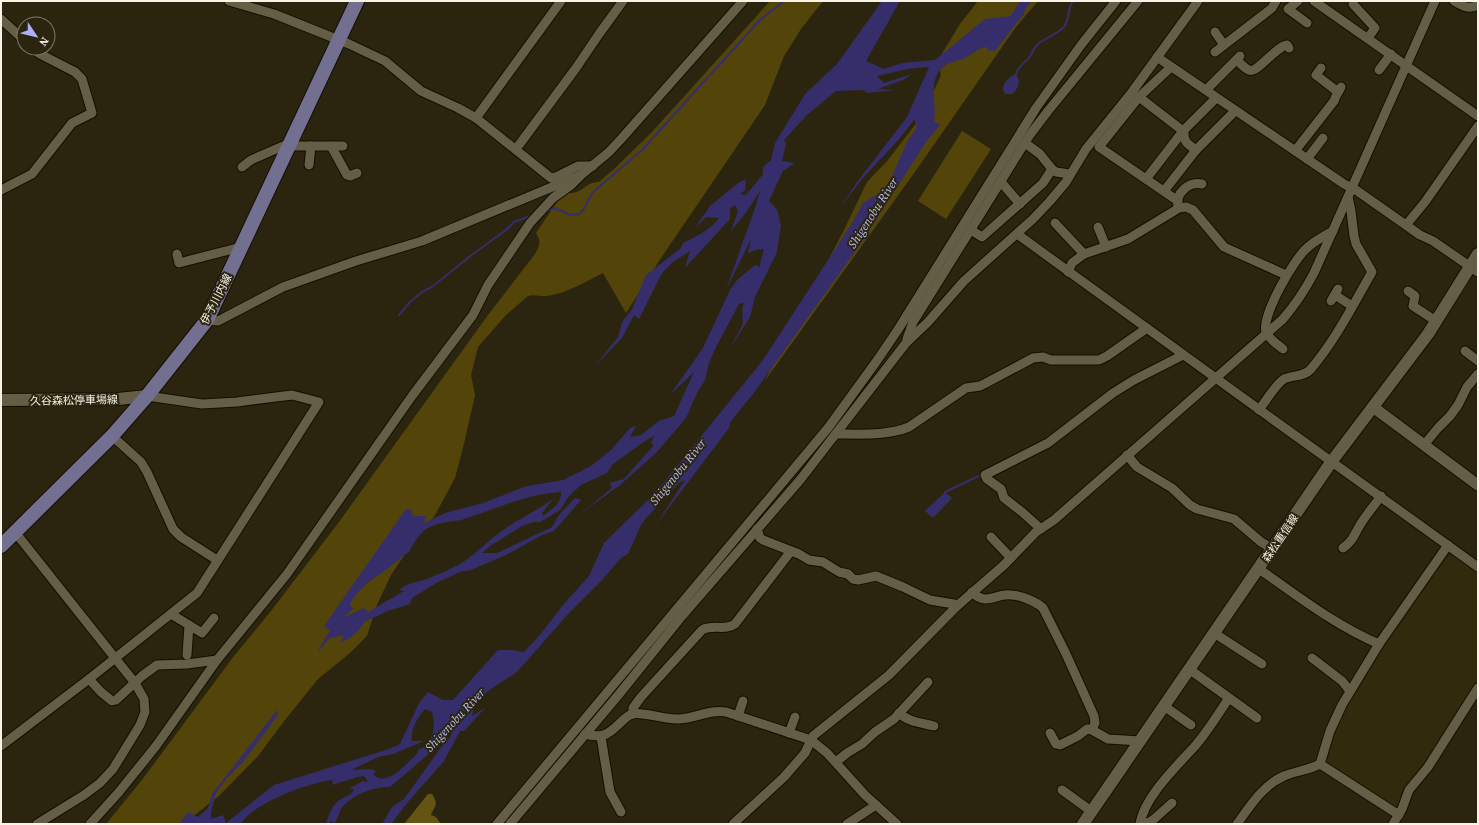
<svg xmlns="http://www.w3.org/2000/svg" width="1479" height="825" font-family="'Source Serif 4','Noto Sans JP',serif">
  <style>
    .built { fill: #322a0d }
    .green { fill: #53450a }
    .forest { fill: #645414 }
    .water { fill: #352e6b; fill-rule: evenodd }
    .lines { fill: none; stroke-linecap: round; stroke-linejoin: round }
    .stream { stroke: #352e6b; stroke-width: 2 }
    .minor-casing { stroke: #130e00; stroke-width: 11 }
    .tertiary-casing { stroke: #130e00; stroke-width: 13 }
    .secondary-casing { stroke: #130e00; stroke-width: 14 }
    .primary-casing { stroke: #130e00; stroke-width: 16 }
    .minor { stroke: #645e47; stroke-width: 9 }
    .tertiary { stroke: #645e47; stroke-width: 11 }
    .secondary { stroke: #645e47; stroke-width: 12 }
    .primary { stroke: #736f91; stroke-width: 14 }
    .labels { text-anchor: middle; stroke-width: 4; stroke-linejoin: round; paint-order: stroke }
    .street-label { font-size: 11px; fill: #f7f3e6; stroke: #2b2510 }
    .water-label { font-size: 12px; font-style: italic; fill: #bfbff8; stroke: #2b2510 }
  </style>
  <rect width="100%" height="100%" fill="#2b2510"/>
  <polygon class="built" points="1457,556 1478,571 1478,682 1431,755 1400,798 1399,807 1393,809 1325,764 1325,757 1342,713 1396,627 1445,557"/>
  <g class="green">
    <path d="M770,1H823L801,29L784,56L765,105L661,258L626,313L603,273C585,282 567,293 547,296C541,297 535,294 528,296L506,315L478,347L471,375L475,395L463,448L455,478L434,517L415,539L391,575L376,607L367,636L350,653L318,679L285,720L258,756L219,796L183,824H106L142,780L234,656L271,611L339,522L488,315L535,254C540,246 541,241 536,233L557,202L568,193C584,194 584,182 599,182L614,169L652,132Z"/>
    <polygon points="978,1 1038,1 1016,27 912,176 764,382 844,230 867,182 888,160 924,113 941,75 938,60 960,24"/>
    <polygon points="962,131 991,149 946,219 918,201"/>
  </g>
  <path class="forest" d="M428,794H432C439,805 435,805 431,815L436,817L441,824H404Z"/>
  <g class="water">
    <path d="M882,1H900L866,61L884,69L902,63L935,60L985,19L1011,16L1020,1H1032L1025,9L1024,14L994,52L992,50L988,51L987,47C978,48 972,54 965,58C958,61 948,62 942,68C928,81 937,104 934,121L940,125L926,142L859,246L753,394L731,421L729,428L655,526L685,480L679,483L664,498L642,523L628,554L621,558L602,580L569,613L517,672L488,691L474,705L472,716L485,708L464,731H460L444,761L407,803L391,824H382L392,807L404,799L442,746L451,736L452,730L443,738L432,751L390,787C375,786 349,796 341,809C339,813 337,819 335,823L330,821V824H326C328,816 333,803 341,799C346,796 350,796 354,790L350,788L363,781L368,782L364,776L357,777L332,785L333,780C310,782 253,803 241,824H179L188,812L198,817L208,808L212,794L277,710L278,715L243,762L227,778L216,793L211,812V819L223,815L226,823L274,785L389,749L400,744L419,703L428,692L443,700H453L498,650H512L524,652L539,636L563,605L589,576L604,543L656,492L763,360L852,223L863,203L882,191L890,181L907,142L917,127L914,120L900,138L862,179L840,208L857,182L907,117L929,67L908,69L877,76L884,83L912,74L903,80L878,89L895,90L867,93L864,90L836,91L807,115L784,140L786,144L782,161L795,163L783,171L769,201L777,210L781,225L777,252L755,297L750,317L730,348L743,324L742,310L744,303L739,304L716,347L709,363L705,380L697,393L686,418L656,453L620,485L580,514L612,488L610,483L624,479L654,445L651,444L654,436L642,443L612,465L607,473L581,485L569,496L560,510L540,522H534L522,526L490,546L482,553H497L552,527L559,515L575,498L581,500L554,531L542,535L508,554L471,570L460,572L438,582L412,598L410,604L388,611L364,622C359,632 350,639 340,643L344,635L330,638L317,653L324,640L330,631L324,626L406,509L411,510L413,516H426L424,523L445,513L483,503L527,486L563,480L591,466L611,450L630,428L636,426L630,437L641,435L659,421L674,416L694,372L670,395L703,348L730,290L738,279L754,266L757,265L759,268L764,249L756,250L748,253L751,239L726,290L756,205L760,191L747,211L731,231L738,211L735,205L730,209V219L685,268L690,251L673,262L662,273L639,319L634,315L622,338L595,366L618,337L622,322L632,309L646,275L681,248L683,243C696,237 711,229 719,218L706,217L695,228L710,206L738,183L746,179L745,190L740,194L746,195L763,174V167L771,160L775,143L805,94L837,64ZM561,492C561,504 552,509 543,516L542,513L553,499C535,512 516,520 499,533C485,543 473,557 458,565C448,570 437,575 427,579C417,582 407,583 399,590L404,591L368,612L364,608L342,618L353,609L350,605C353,596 370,579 379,575L410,551C412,544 420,534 426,529C437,522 450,522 461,520C468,518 475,515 482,513C508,504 534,493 561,492ZM425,709L432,712C436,727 434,743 418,750L417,754C405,764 389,787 373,775L376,771L370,769L351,770L378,757L393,754L424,741H412C410,730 418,717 425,709Z"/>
    <path d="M1016,74C1021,82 1019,88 1012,94H1005L1003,90C1003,82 1009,77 1016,74Z"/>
    <polygon points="945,492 952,498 933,518 925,511"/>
  </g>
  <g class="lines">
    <g class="stream">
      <path d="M1016,74C1018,67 1023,64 1027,60C1032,55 1033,49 1038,44C1046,38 1057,34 1064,27C1070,19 1067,9 1073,1"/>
      <polyline points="547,211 555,208 570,215 579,214 584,209 592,193 643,149 760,20 784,1"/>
      <polyline points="399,315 410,302 422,292 433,286 473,254 506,230 514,222 533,215"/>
      <polyline points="945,492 981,475"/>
    </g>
    <defs>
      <g id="minor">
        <polyline points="229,1 274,14 349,44 385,61 421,91 458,108 476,118"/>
        <polyline points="561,1 476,118 551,178 556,177 578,166 593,166"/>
        <polyline points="1298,1 1288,9 1307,23"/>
        <polyline points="1314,1 1478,116"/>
        <path d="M1454,1C1462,6 1469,10 1478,5"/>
        <polyline points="1353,4 1375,28 1368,38"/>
        <polyline points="1,19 24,40"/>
        <polyline points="1215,32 1224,45"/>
        <polyline points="1215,52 1272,8 1276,1"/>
        <polyline points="1157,57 1344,184 1356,190 1420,235 1433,241 1478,272"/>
        <path d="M1237,60C1240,63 1244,68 1249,70C1257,74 1275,47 1287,45L1289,48"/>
        <polyline points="1171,67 1139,97 1099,147 1178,201"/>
        <polyline points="1321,68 1316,75 1338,92"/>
        <polyline points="1379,70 1391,54"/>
        <polyline points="1206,90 1240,56"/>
        <polyline points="1139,97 1183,131 1216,98"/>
        <path d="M1183,131L1184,133C1184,143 1188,144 1196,150"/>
        <polyline points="1025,143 1040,154 1052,169"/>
        <polyline points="331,146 347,175 350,176 357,173"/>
        <polyline points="516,149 576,68 599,34 623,1"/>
        <polyline points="1295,151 1334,101 1336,96 1341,87"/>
        <polyline points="1307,159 1323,138"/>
        <polyline points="309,165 311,146"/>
        <polyline points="242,167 251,160 283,146 343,146"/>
        <polyline points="1146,179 1183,131"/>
        <polyline points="1001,182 1020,204"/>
        <polyline points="1,190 32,174 72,123 92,113 82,79 75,72 40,54 33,48"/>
        <polyline points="1164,191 1196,150 1235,111"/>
        <path d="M1178,207C1175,193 1189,181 1202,184"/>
        <polyline points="1055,223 1084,254"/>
        <polyline points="1406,225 1425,202 1478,126"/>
        <polyline points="1098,227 1106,247"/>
        <polyline points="971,230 982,237 1043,183 1052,169 1056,172 1070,174"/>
        <path d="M1017,234C1170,345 1324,457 1478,567"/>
        <polyline points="177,254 179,263 237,248 240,250"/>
        <polyline points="1068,272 1072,263 1084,254 1128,239 1179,208 1186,207 1193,210 1224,247 1286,275"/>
        <polyline points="1408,291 1415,296 1413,306 1436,321"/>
        <polyline points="1335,295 1352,306"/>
        <polyline points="1331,301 1338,289"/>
        <polyline points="207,320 218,321 283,287 356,261 422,241 581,175 609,152 622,138 743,1"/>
        <polyline points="907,339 913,322 1029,136 1048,111 1138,1"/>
        <path d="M1283,349C1278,345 1269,339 1266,332C1261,316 1294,259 1307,248C1314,241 1324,236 1333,231"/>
        <polyline points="1465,351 1478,361"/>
        <path d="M1259,410C1265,402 1276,384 1284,379C1293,375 1303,377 1310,370C1335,341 1353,305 1372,272L1356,244L1354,236L1351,211L1348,197"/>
        <path d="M836,434C860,434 887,436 909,427L966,388L980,386L986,383L1033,358L1043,357L1051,360H1099L1107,356L1147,328"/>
        <polyline points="112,436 141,462 147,472 173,529 181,537 217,560"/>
        <polyline points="1424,445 1438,428 1450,416 1458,405 1467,387 1478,374"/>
        <polyline points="1127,455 1137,467 1172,488 1190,505 1197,509 1234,519 1261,542 1273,549"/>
        <polyline points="757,529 760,538 763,540 799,554 809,560 823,562 839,572 848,574 853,579 858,580 876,576 903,587 930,600 954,604 957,606"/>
        <polyline points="1041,529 1022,512 1004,498 1001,489 987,479 985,475 1048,443 1113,393 1134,380 1183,355"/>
        <polyline points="15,532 115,658 135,683 144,699 145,712 140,725 113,769 100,783 84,795 37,824"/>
        <polyline points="991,537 1011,558"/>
        <path d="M1343,548C1353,541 1354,535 1360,525C1366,515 1374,506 1381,496"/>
        <path d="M1259,569C1298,596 1336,626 1379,644"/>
        <path d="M972,592C987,607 995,593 1011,595C1020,595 1037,602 1043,608L1066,654L1094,716L1095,723L1092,730"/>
        <polyline points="171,614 202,633 214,618"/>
        <polyline points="1214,633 1262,664"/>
        <polyline points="187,655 189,625"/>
        <polyline points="1312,658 1342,681 1350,691"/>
        <polyline points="1189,669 1257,718"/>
        <polyline points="89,679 101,692 112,701 116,700 142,676 157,665 187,664 217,660"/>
        <polyline points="1164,706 1191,725"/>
        <path d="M899,713C908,722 922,723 934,726"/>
        <path d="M633,714V708L641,697L702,630C712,624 726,631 735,624L791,551"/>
        <polyline points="738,716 743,701"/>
        <polyline points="789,733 795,717"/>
        <polyline points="1050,733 1056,744 1060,745 1078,736 1087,729 1092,730 1108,739 1140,741"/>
        <path d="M585,734C602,738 607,736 620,723C623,720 627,716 632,714C642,711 665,720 678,719C695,719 709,709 726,712L811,740L827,753L865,795L897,824"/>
        <polyline points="601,737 610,792 621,812"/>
        <polyline points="1,746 89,679 197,593 319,402 292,395 237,402 202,404 147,396"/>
        <polyline points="836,762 847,753 862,744 875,732 894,719 928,682"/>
        <polyline points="1320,764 1399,815"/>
        <polyline points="1062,790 1091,811"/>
        <polyline points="90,824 119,792 156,746 217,660 287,574 412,396 473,315 488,285 530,223 553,198 571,185 581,175"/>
        <polyline points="497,824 828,428 876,362 899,328 1036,108 1081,45 1116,1"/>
        <polyline points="510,824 620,693 682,616 800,480 906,343 928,322 964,281 1033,219 1050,201 1066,182 1086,149 1132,92 1198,1"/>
        <path d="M733,824L784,777L805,753L813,736L889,675L957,606L1004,565L1036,532L1054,520L1283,319C1295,305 1305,290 1314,273L1435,1"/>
        <polyline points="847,824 876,805"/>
        <path d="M1140,824C1144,797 1177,766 1195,746C1208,731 1218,714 1229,698"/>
        <polyline points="1146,824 1153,820 1172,803"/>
        <path d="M1237,824C1250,806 1263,785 1284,776C1296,771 1309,770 1320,764L1330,731L1342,705L1379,644L1448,545"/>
        <polyline points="1393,824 1402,809 1409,790 1428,767 1478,688"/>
      </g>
      <polyline id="tertiary" points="1373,407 1478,485"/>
      <g id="secondary">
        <polyline points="1,400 118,399 147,396"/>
        <polyline points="1083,824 1332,461 1428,334 1478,254"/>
      </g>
      <polyline id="primary" points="1,546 112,436 147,396 207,320 357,1"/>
    </defs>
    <use href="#minor" class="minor-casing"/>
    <use href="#tertiary" class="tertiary-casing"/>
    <use href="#secondary" class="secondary-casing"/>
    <use href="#primary" class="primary-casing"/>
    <use href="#minor" class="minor"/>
    <use href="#tertiary" class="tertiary"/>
    <use href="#secondary" class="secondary"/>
    <use href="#primary" class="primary"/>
  </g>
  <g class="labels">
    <g class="street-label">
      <text transform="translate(216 299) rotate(-63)" y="4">伊予川内線</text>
      <text transform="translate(74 400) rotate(-1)" y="4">久谷森松停車場線</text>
      <text transform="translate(1280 538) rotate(-56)" y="4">森松重信線</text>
    </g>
    <g class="water-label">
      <text transform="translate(873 213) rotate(-57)" y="4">Shigenobu River</text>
      <text transform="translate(678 472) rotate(-51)" y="4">Shigenobu River</text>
      <text transform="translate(455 720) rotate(-47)" y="4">Shigenobu River</text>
    </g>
  </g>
  <rect width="1479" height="825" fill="none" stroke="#f7f3e6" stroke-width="4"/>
  <g transform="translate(36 36) rotate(125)"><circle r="19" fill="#2b2510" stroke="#7d7766"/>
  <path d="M0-3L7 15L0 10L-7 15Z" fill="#b0aefa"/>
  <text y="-6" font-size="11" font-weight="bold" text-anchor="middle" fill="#f7f3e6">N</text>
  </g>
</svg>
